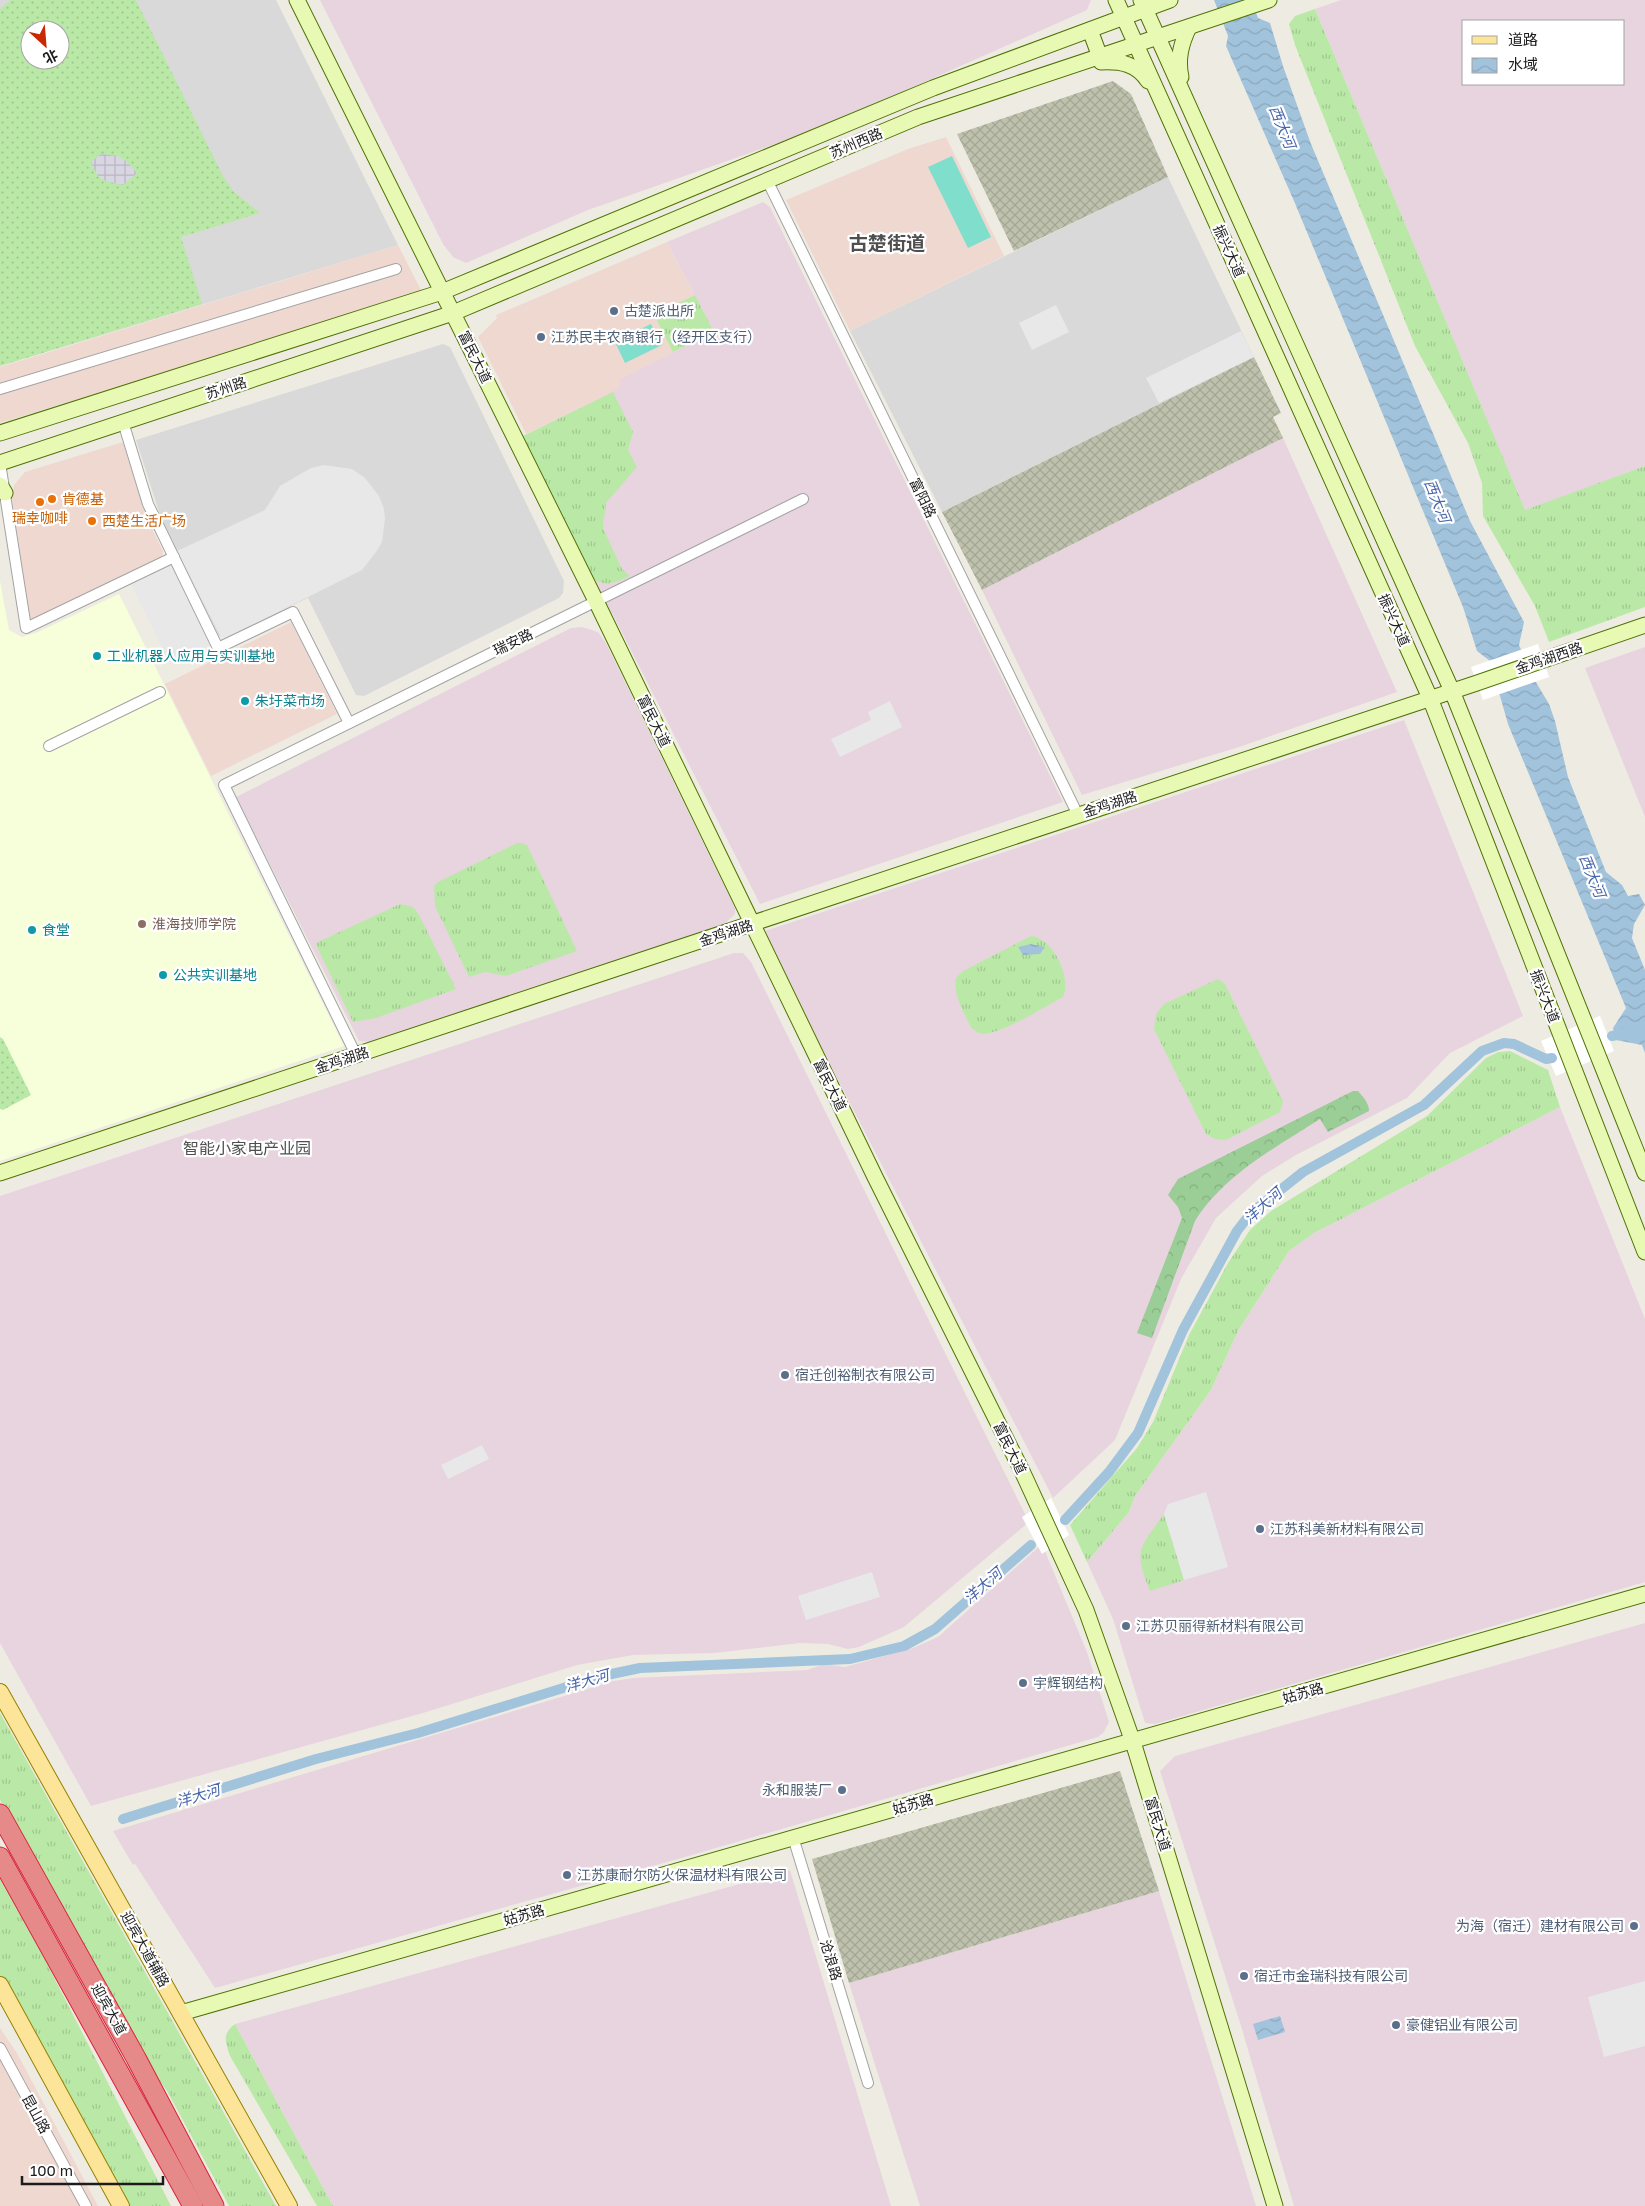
<svg xmlns="http://www.w3.org/2000/svg" width="1645" height="2206" font-family="'Golos Text','Noto Sans SC',sans-serif">
  <style>
    .residential { fill: #dad9d9; fill-rule: evenodd }
    .commercial { fill: #efd8d0 }
    .industrial { fill: #e7d4df; fill-rule: evenodd }
    .education { fill: #f7ffda }
    .construction { fill: url(#construction-cross-hatch) }
    .grass { fill: url(#grass-tufts) }
    .forest { fill: url(#forest-crowns) }
    .garden { fill: url(#garden-dots); fill-rule: evenodd }
    .pitch { fill: #7fdecc }
    .parking { fill: #e8e8e8 }
    .plaza { fill: url(#plaza-grid) }
    .water { fill: url(#water-waves) }
    .pier { fill: #fff }
    .lines { fill: none; stroke-linecap: round; stroke-linejoin: round }
    .canal { stroke: #a2c3dc; stroke-width: 10 }
    .street-casing { stroke: #a3a3a3; stroke-width: 12 }
    .secondary-casing { stroke: #507205; stroke-width: 17 }
    .primary-casing { stroke: #958100; stroke-width: 18 }
    .highway-casing { stroke: #d7233d; stroke-width: 21 }
    .street { stroke: #fff; stroke-width: 10 }
    .secondary { stroke: #e8f9b4; stroke-width: 15 }
    .primary { stroke: #fce599; stroke-width: 16 }
    .highway { stroke: #e68a89; stroke-width: 19 }
    .service-dot { fill: #5c6f8a; stroke: #fff; stroke-width: 2 }
    .food-dot { fill: #e8710a; stroke: #fff; stroke-width: 2 }
    .culture-dot { fill: #0f9aa8; stroke: #fff; stroke-width: 2 }
    .education-dot { fill: #8d6e63; stroke: #fff; stroke-width: 2 }
    .labels { text-anchor: middle; stroke-width: 4.5; stroke-linejoin: round; paint-order: stroke }
    .street-label { font-size: 14px; fill: #1c1c1c; stroke: #fff }
    .service-label { font-size: 14px; fill: #4e5e75; stroke: #fff; text-anchor: start }
    .food-label { font-size: 14px; fill: #c56008; stroke: #fff; text-anchor: start }
    .culture-label { font-size: 14px; fill: #0d838f; stroke: #fff; text-anchor: start }
    .education-label { font-size: 14px; fill: #785e54; stroke: #fff; text-anchor: start }
    .water-label { font-size: 15px; font-style: italic; fill: #4966ab; stroke: #fff }
    .quarter-label { font-size: 16px; fill: #4f4f4f; stroke: #fff }
    .district-label { font-size: 19px; font-weight: bold; fill: #4f4f4f; stroke: #fff }
  </style>
  <defs>
    <pattern id="construction-cross-hatch" width="8" height="8" patternUnits="userSpaceOnUse" patternTransform="scale(1.25)"><rect width="8" height="8" fill="#bec2ad"/><path d="M0 0l8 8M0 8l8-8" fill="none" stroke="#a3a694"/></pattern>
    <pattern id="grass-tufts" width="24" height="20" patternUnits="userSpaceOnUse" patternTransform="scale(1.25)"><rect width="24" height="20" fill="#bae9a7"/><path d="M3 7l-1-3M5 7V3M7 7l1-3M15 17l-1-3M17 17v-4M19 17l1-3" fill="none" stroke="#9fc78f"/></pattern>
    <pattern id="forest-crowns" width="20" height="18" patternUnits="userSpaceOnUse" patternTransform="scale(1.25)"><rect width="20" height="18" fill="#9bcd96"/><path d="M2 6a3 3 0 1 1 6 0M12 15a3 3 0 1 1 6 0" fill="none" stroke="#85af81"/></pattern>
    <pattern id="garden-dots" width="8" height="8" patternUnits="userSpaceOnUse" patternTransform="scale(1.25)"><rect width="8" height="8" fill="#bae9a7"/><path d="M2 2h.1M6 6h.1" fill="none" stroke="#9fc78f" stroke-width="1.8" stroke-linecap="round"/></pattern>
    <pattern id="plaza-grid" width="8" height="8" patternUnits="userSpaceOnUse" patternTransform="scale(1.25)"><rect width="8" height="8" fill="#d9d6e3"/><path d="M0 4h8M4 0v8" fill="none" stroke="#bab7c2"/></pattern>
    <pattern id="water-waves" width="16" height="10" patternUnits="userSpaceOnUse" patternTransform="scale(1.25)"><rect width="16" height="10" fill="#a2c3dc"/><path d="M0 5q4-4 8 0t8 0" fill="none" stroke="#8ba7bc"/></pattern>
  </defs>
  <rect width="100%" height="100%" fill="#eeece2"/>
  <g class="residential">
    <path d="M0,0H276L398,245L0,366ZM30,30H60V60H30Z"/>
    <polygon points="1168,177 1254,357 942,512 850,331"/>
    <polygon points="443,344 450,347 564,581 563,593 559,598 364,696 356,695 308,598 226,637 219,636 160,515 136,440"/>
  </g>
  <g class="commercial">
    <polygon points="946,137 1004,256 850,331 786,200 908,149"/>
    <polygon points="667,242 714,332 620,379 619,389 526,434 478,337 497,318 496,315"/>
    <polygon points="398,245 421,290 409,298 0,423 0,367"/>
    <polygon points="123,442 147,519 163,551 162,558 30,623 12,497 14,485 25,472"/>
    <polygon points="291,622 337,714 211,776 165,684"/>
    <polygon points="0,2028 17,2053 98,2206 0,2206"/>
  </g>
  <g class="industrial">
    <polygon points="320,0 1091,0 1087,10 821,128 588,210 466,263 453,257 443,244"/>
    <path d="M1341,0H1645V466L1525,511L1315,9ZM1464,21H1624V84H1464Z"/>
    <polygon points="763,202 770,207 1063,802 760,904 613,615 588,575 521,437 618,389 620,379 714,332 667,242"/>
    <polygon points="1283,438 1397,692 1239,747 1082,795 982,590"/>
    <polygon points="582,627 598,632 606,643 735,908 735,914 722,926 371,1042 359,1041 236,797 571,628"/>
    <polygon points="1645,647 1645,817 1585,668"/>
    <polygon points="1404,720 1523,1016 1450,1053 1407,1098 1296,1155 1262,1176 1216,1218 1181,1279 1115,1440 1053,1498 762,932"/>
    <polygon points="734,953 743,953 751,962 1029,1522 904,1627 859,1647 848,1649 828,1644 800,1643 715,1653 633,1655 577,1665 423,1713 91,1806 0,1643 0,1196"/>
    <polygon points="1560,1107 1645,1319 1645,1582 1155,1724 1145,1723 1113,1619 1087,1562 1129,1512 1135,1496 1211,1390 1238,1331 1289,1251 1314,1233"/>
    <polygon points="1042,1544 1087,1652 1109,1722 1104,1732 1098,1737 685,1857 215,1988 135,1864 133,1865 113,1831 614,1681 633,1678 807,1670 825,1664 845,1667 913,1648 938,1637"/>
    <polygon points="1645,1623 1645,2206 1294,2206 1241,2026 1160,1771 1175,1756"/>
    <polygon points="790,1870 891,2206 333,2206 235,2024"/>
    <polygon points="1159,1891 1256,2206 920,2206 849,1983"/>
  </g>
  <polygon class="education" points="0,581 9,630 22,637 38,632 119,594 344,1046 0,1161"/>
  <g class="construction">
    <polygon points="1113,81 1131,94 1168,177 1014,251 957,134"/>
    <polygon points="1254,357 1281,413 1273,417 1283,438 982,590 942,512"/>
    <polygon points="1120,1771 1159,1891 849,1983 812,1859"/>
  </g>
  <g class="grass">
    <polygon points="1315,9 1525,510 1645,466 1645,607 1549,642 1535,606 1483,516 1482,483 1468,443 1415,346 1295,45 1289,24 1295,16"/>
    <polygon points="695,295 714,332 673,352 654,315"/>
    <path d="M613,392L633,432L628,450L637,467L606,503C606,512 603,519 603,528L622,569L630,576C612,584 604,588 588,575L521,437Z"/>
    <polygon points="517,843 522,843 527,845 577,951 506,976 485,972 469,977 435,906 434,886 438,882"/>
    <polygon points="400,904 413,907 418,913 456,989 376,1018 353,1022 316,945 318,942"/>
    <path d="M1031,936C1053,938 1072,977 1063,997C1048,1005 994,1039 979,1033C971,1030 968,1022 965,1015C959,1003 954,992 956,978L963,971Z"/>
    <polygon points="1218,979 1225,984 1283,1101 1280,1112 1226,1140 1215,1139 1206,1134 1154,1029 1156,1014 1164,1004"/>
    <polygon points="1510,1051 1548,1070 1560,1107 1314,1233 1289,1251 1238,1331 1211,1390 1135,1496 1129,1512 1087,1562 1070,1525 1137,1448 1153,1422 1189,1335 1228,1263 1250,1230 1271,1211 1427,1116 1486,1058 1498,1052"/>
    <path d="M1164,1514L1184,1580L1150,1591C1133,1549 1139,1549 1164,1514Z"/>
    <polygon points="0,1713 276,2206 229,2206 167,2091 142,2056 0,1800"/>
    <polygon points="0,1879 43,1956 171,2206 126,2206 0,1975"/>
    <path d="M235,2024L333,2206H317L230,2056C225,2042 222,2033 235,2024Z"/>
  </g>
  <path class="forest" d="M1353,1091H1358C1363,1097 1369,1103 1369,1111L1328,1132L1320,1119C1275,1148 1225,1174 1195,1221L1152,1338L1137,1333L1182,1218L1178,1207L1168,1195L1178,1179Z"/>
  <g class="garden">
    <path d="M11,0H136L223,176L233,191L260,213L181,237L202,304L0,366V9ZM30,30H60V60H30Z"/>
    <polygon points="0,1037 3,1039 31,1095 3,1110 0,1109"/>
  </g>
  <g class="pitch">
    <polygon points="952,156 991,237 968,248 928,167"/>
    <polygon points="651,324 662,345 625,363 615,342"/>
  </g>
  <g class="parking">
    <polygon points="1056,305 1069,332 1032,350 1019,323"/>
    <polygon points="1241,331 1254,357 1159,403 1146,378"/>
    <polygon points="324,465 352,469 365,478 379,496 384,509 385,519 382,542 376,552 362,570 226,638 221,637 177,551 265,510 280,486 311,468"/>
    <polygon points="171,562 211,644 170,664 130,583"/>
    <polygon points="890,701 902,727 840,757 831,739 871,720 868,712"/>
    <polygon points="482,1445 489,1459 448,1479 441,1465"/>
    <polygon points="1206,1492 1228,1567 1184,1580 1164,1514 1168,1504"/>
    <polygon points="872,1572 880,1597 806,1620 798,1596"/>
    <polygon points="1645,1981 1645,2046 1604,2057 1588,1997"/>
  </g>
  <polygon class="plaza" points="101,154 118,156 127,162 137,173 123,185 106,181 99,177 92,166 92,161"/>
  <g class="water">
    <polygon points="1214,0 1251,0 1258,18 1270,23 1283,66 1311,144 1470,521 1524,622 1519,645 1534,679 1549,704 1555,721 1568,777 1606,872 1622,885 1628,896 1639,894 1645,905 1634,924 1632,938 1645,970 1645,1053 1642,1045 1616,1040 1613,1028 1626,1008 1508,724 1490,661 1477,651 1463,607 1294,201 1226,46 1228,36"/>
    <polygon points="1031,944 1045,947 1040,954 1023,955 1018,947"/>
    <polygon points="1280,2016 1285,2032 1258,2040 1253,2024"/>
  </g>
  <g class="pier">
    <polygon points="1538,644 1549,677 1483,700 1471,667"/>
    <polygon points="1600,1016 1614,1051 1556,1076 1541,1041"/>
    <polygon points="1051,1498 1069,1535 1042,1554 1022,1517"/>
  </g>
  <g class="lines">
    <g class="canal">
      <polyline points="1612,1036 1645,1029"/>
      <polyline points="1065,1520 1109,1472 1138,1433 1183,1330 1237,1231 1251,1213 1303,1172 1424,1105 1482,1051 1504,1043 1514,1044 1546,1059 1552,1058"/>
      <polyline points="123,1819 316,1759 418,1733 602,1676 640,1668 850,1659 904,1646 935,1629 1031,1545"/>
    </g>
    <defs>
      <g id="street">
        <polyline points="767,180 1078,815"/>
        <polyline points="0,389 396,269"/>
        <polyline points="123,422 148,504 218,648 293,612 349,723"/>
        <polyline points="0,463 26,628 174,557"/>
        <polyline points="49,746 160,692"/>
        <polyline points="356,1055 224,785 803,499"/>
        <polyline points="793,1837 868,2083"/>
        <polyline points="0,2048 86,2206"/>
      </g>
      <g id="secondary">
        <polyline points="297,0 596,601 875,1177 1022,1471 1086,1610 1133,1742 1275,2206"/>
        <polyline points="1116,0 1430,698 1645,1252"/>
        <polyline points="1141,0 1452,691 1645,1173"/>
        <polyline points="1090,30 1100,57"/>
        <path d="M1101,62C1121,61 1137,64 1148,81"/>
        <path d="M1181,77C1177,59 1181,44 1189,27"/>
        <polyline points="0,433 442,292 933,88 1170,0"/>
        <polyline points="0,463 453,313 918,117 1269,0"/>
        <polyline points="0,485 5,493"/>
        <polyline points="0,1173 1477,683 1645,625"/>
        <polyline points="181,2013 1645,1594"/>
      </g>
      <g id="primary">
        <polyline points="0,1692 289,2206"/>
        <polyline points="0,1985 121,2206"/>
      </g>
      <g id="highway">
        <polyline points="0,1814 136,2058 214,2206"/>
        <polyline points="0,1857 193,2206"/>
      </g>
    </defs>
    <use href="#street" class="street-casing"/>
    <use href="#secondary" class="secondary-casing"/>
    <use href="#primary" class="primary-casing"/>
    <use href="#highway" class="highway-casing"/>
    <use href="#street" class="street"/>
    <use href="#secondary" class="secondary"/>
    <use href="#primary" class="primary"/>
    <use href="#highway" class="highway"/>
  </g>
  <g class="service-dot">
    <circle cx="614" cy="311" r="5"/>
    <circle cx="541" cy="337" r="5"/>
    <circle cx="785" cy="1375" r="5"/>
    <circle cx="1260" cy="1529" r="5"/>
    <circle cx="1126" cy="1626" r="5"/>
    <circle cx="1023" cy="1683" r="5"/>
    <circle cx="842" cy="1790" r="5"/>
    <circle cx="567" cy="1875" r="5"/>
    <circle cx="1634" cy="1926" r="5"/>
    <circle cx="1244" cy="1976" r="5"/>
    <circle cx="1396" cy="2025" r="5"/>
  </g>
  <g class="food-dot">
    <circle cx="52" cy="499" r="5"/>
    <circle cx="40" cy="502" r="5"/>
    <circle cx="92" cy="521" r="5"/>
  </g>
  <g class="culture-dot">
    <circle cx="97" cy="656" r="5"/>
    <circle cx="245" cy="701" r="5"/>
    <circle cx="32" cy="930" r="5"/>
    <circle cx="163" cy="975" r="5"/>
  </g>
  <circle class="education-dot" cx="142" cy="924" r="5"/>
  <g class="labels">
    <g class="street-label">
      <text transform="translate(856 143) rotate(-23)" y="5">苏州西路</text>
      <text transform="translate(1229 251) rotate(66)" y="5">振兴大道</text>
      <text transform="translate(475 357) rotate(64)" y="5">富民大道</text>
      <text transform="translate(226 388) rotate(-18)" y="5">苏州路</text>
      <text transform="translate(923 498) rotate(64)" y="5">富阳路</text>
      <text transform="translate(1394 620) rotate(66)" y="5">振兴大道</text>
      <text transform="translate(513 642) rotate(-26)" y="5">瑞安路</text>
      <text transform="translate(1549 658) rotate(-19)" y="5">金鸡湖西路</text>
      <text transform="translate(654 721) rotate(64)" y="5">富民大道</text>
      <text transform="translate(1110 804) rotate(-18)" y="5">金鸡湖路</text>
      <text transform="translate(726 933) rotate(-18)" y="5">金鸡湖路</text>
      <text transform="translate(1545 996) rotate(69)" y="5">振兴大道</text>
      <text transform="translate(342 1060) rotate(-18)" y="5">金鸡湖路</text>
      <text transform="translate(830 1085) rotate(64)" y="5">富民大道</text>
      <text transform="translate(1010 1448) rotate(64)" y="5">富民大道</text>
      <text transform="translate(1303 1693) rotate(-16)" y="5">姑苏路</text>
      <text transform="translate(913 1804) rotate(-16)" y="5">姑苏路</text>
      <text transform="translate(1158 1824) rotate(73)" y="5">富民大道</text>
      <text transform="translate(524 1915) rotate(-16)" y="5">姑苏路</text>
      <text transform="translate(145 1949) rotate(61)" y="5">迎宾大道辅路</text>
      <text transform="translate(831 1960) rotate(73)" y="5">沧浪路</text>
      <text transform="translate(109 2009) rotate(61)" y="5">迎宾大道</text>
      <text transform="translate(36 2114) rotate(61)" y="5">昆山路</text>
    </g>
    <g class="service-label">
      <text x="624" y="316">古楚派出所</text>
      <text x="551" y="342">江苏民丰农商银行（经开区支行）</text>
      <text x="795" y="1380">宿迁创裕制衣有限公司</text>
      <text x="1270" y="1534">江苏科美新材料有限公司</text>
      <text x="1136" y="1631">江苏贝丽得新材料有限公司</text>
      <text x="1033" y="1688">宇辉钢结构</text>
      <text x="832" y="1795" text-anchor="end">永和服装厂</text>
      <text x="577" y="1880">江苏康耐尔防火保温材料有限公司</text>
      <text x="1624" y="1931" text-anchor="end">为海（宿迁）建材有限公司</text>
      <text x="1254" y="1981">宿迁市金瑞科技有限公司</text>
      <text x="1406" y="2030">豪健铝业有限公司</text>
    </g>
    <g class="food-label">
      <text x="62" y="504">肯德基</text>
      <text x="40" y="523" text-anchor="middle">瑞幸咖啡</text>
      <text x="102" y="526">西楚生活广场</text>
    </g>
    <g class="culture-label">
      <text x="107" y="661">工业机器人应用与实训基地</text>
      <text x="255" y="706">朱圩菜市场</text>
      <text x="42" y="935">食堂</text>
      <text x="173" y="980">公共实训基地</text>
    </g>
    <g class="education-label">
      <text x="152" y="929">淮海技师学院</text>
    </g>
    <g class="water-label">
      <text transform="translate(1282 127) rotate(68)" y="5">西大河</text>
      <text transform="translate(1437 501) rotate(68)" y="5">西大河</text>
      <text transform="translate(1592 876) rotate(68)" y="5">西大河</text>
      <text transform="translate(1263 1206) rotate(-42)" y="5">洋大河</text>
      <text transform="translate(983 1586) rotate(-41)" y="5">洋大河</text>
      <text transform="translate(587 1681) rotate(-16)" y="5">洋大河</text>
      <text transform="translate(198 1796) rotate(-17)" y="5">洋大河</text>
    </g>
    <g class="quarter-label">
      <text x="247" y="1154">智能小家电产业园</text>
    </g>
    <g class="district-label">
      <text x="887" y="250">古楚街道</text>
    </g>
  </g>
  <rect x="1462" y="20" width="162" height="65" fill="#ffffff" stroke="#a4a4a4"/>
  <rect x="1472" y="36" width="25" height="8" fill="#fce599" stroke="#a4a4a4"/>
  <text x="1508" y="45" font-size="15" fill="#1c1c1c">道路</text>
  <rect x="1472" y="58" width="25" height="15" fill="url(#water-waves)" stroke="#a4a4a4"/>
  <text x="1508" y="70" font-size="15" fill="#1c1c1c">水域</text>
  <g transform="translate(45 45) rotate(154)"><circle r="24" fill="#ffffff" stroke="#a4a4a4"/>
  <path d="M0-4L9 19L0 12L-9 19Z" fill="#c92800"/>
  <text y="-8" font-size="14" font-weight="bold" text-anchor="middle" fill="#1c1c1c">北</text>
  </g>
  <path d="M22 2176v8h141v-8" fill="none" stroke="#1c1c1c" stroke-width="2.5"/>
  <text x="30" y="2176" font-size="15" fill="#1c1c1c" stroke="#ffffff" stroke-width="4" paint-order="stroke">100 m</text>
</svg>
